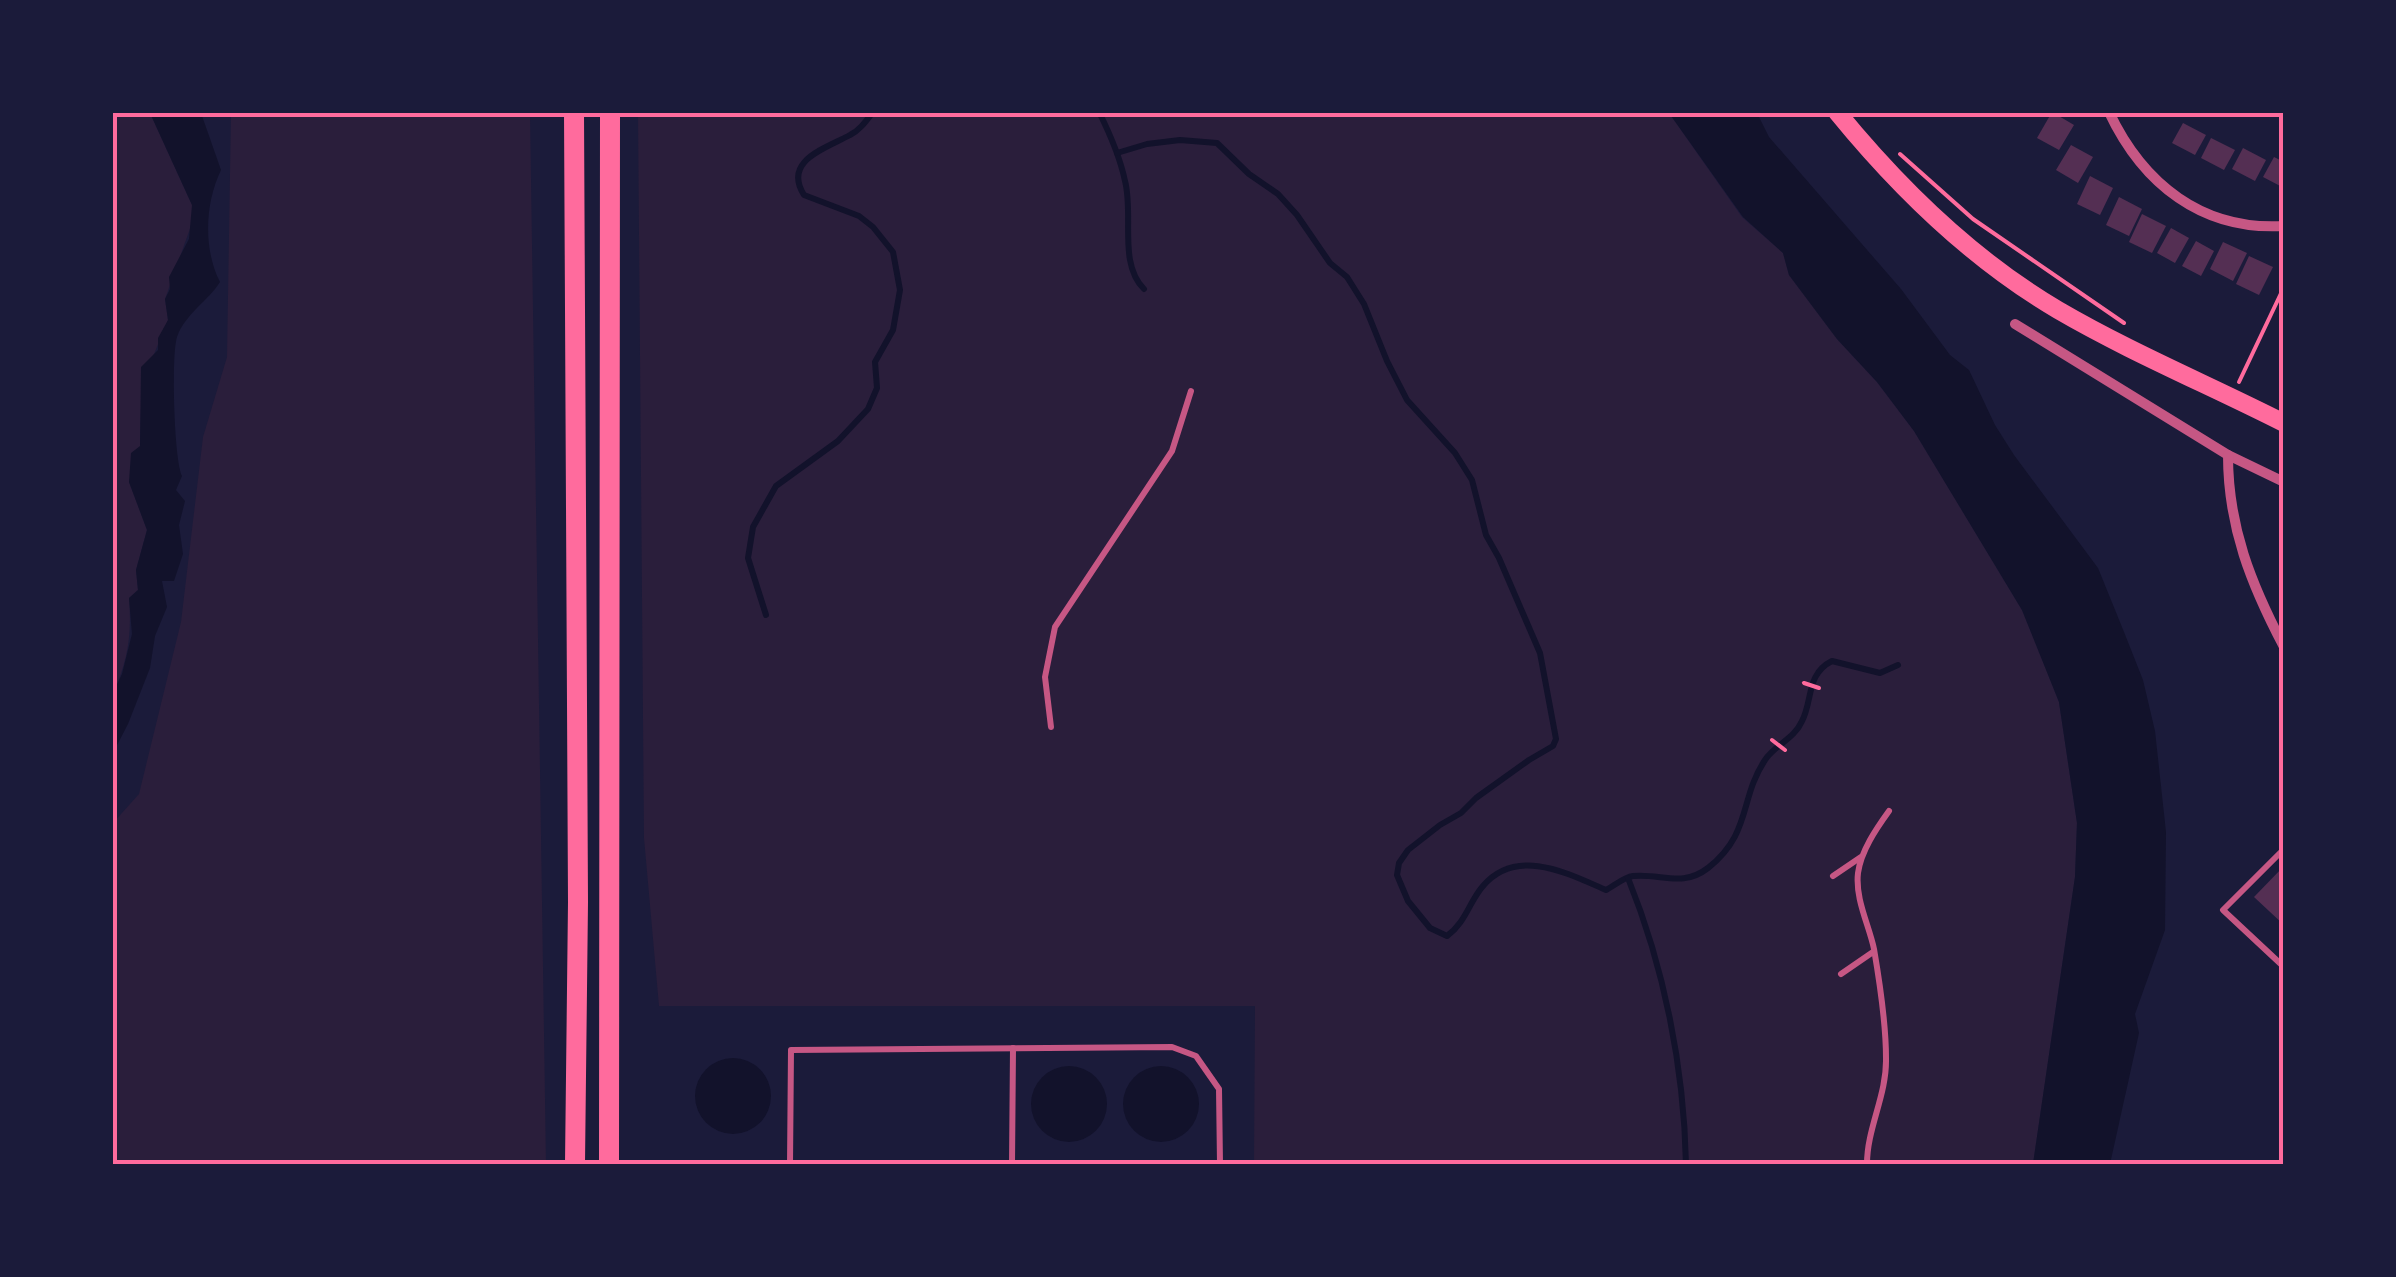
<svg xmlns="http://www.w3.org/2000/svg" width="2396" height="1277" font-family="'Work Sans',sans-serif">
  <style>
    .green { fill: #2a1e3b }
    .water { fill: #12122b }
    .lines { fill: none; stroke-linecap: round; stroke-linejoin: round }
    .stream { stroke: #12122b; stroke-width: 6 }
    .building { fill: #542f53 }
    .path { stroke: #ff6b9d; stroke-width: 4 }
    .service { stroke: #c65784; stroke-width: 6 }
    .minor { stroke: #c65784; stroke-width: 10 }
    .secondary { stroke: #ff6b9d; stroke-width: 18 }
    .trunk { stroke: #ff6b9d; stroke-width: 20 }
    .neatline { fill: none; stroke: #ff6b9d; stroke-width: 4 }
  </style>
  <rect width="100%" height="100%" fill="#1b1b3a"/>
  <g class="green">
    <path d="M113,113H150L192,205V223L165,299L168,320L152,359L141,409L140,447L129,482L147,530L136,570L138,590L129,598C132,634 128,661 113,693Z"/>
    <polygon points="231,113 530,113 546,1164 113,1164 113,823 139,794 181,622 203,437 227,357"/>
    <polygon points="638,113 1669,113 1742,217 1783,253 1789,275 1837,339 1877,382 1914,431 2022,610 2059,702 2077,823 2075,877 2033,1164 1254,1164 1255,1006 659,1006 644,838"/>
  </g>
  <g class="water">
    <path d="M150,113H201L221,170C205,203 203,249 220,282C208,301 185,314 177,337C171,355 174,460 182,476L176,490L185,501L179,525L183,554L174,581H162L167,607L155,636L150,668L128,724L113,753V693L122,674L132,634L129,598L138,590L136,570L147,530L129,482L131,453L140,446L141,367L158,350V338L168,320L165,299L170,289L169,277L189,239L192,205Z"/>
    <polygon points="1669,113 1757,113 1769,137 1901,289 1950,355 1969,370 1995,425 2014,455 2098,568 2124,632 2143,680 2155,731 2166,832 2165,930 2135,1014 2139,1033 2110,1164 2033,1164 2075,877 2077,823 2059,702 2022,610 1914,431 1877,382 1837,339 1789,275 1783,253 1743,217"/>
    <circle cx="733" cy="1096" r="38"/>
    <circle cx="1069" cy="1104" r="38"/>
    <circle cx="1161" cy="1104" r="38"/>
  </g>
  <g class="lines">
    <g class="stream">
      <path d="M1099,112C1110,134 1120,157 1125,181C1134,215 1118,263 1144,289"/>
      <path d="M1117,153L1147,144L1180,140L1217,143L1249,174L1278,194L1297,215L1330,263L1347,277L1364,304L1387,361L1407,400L1455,453L1472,480L1486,535L1499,558L1540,653L1556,739L1553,746L1529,760L1476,798L1461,813L1440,825L1408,850L1399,863L1397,875L1408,901L1430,928L1447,936C1466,922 1469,902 1483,886C1517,846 1569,874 1606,890C1614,886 1624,877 1633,876C1661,873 1682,888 1708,868C1752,833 1739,799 1765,760C1775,745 1795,738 1802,721C1813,700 1806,674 1832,661L1880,673L1898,665"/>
      <path d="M766,615L748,558L753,527L776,486L838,441L868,409L877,388L875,362L893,330L900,290L893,252L873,227L859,216L804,195C782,160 827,148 850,135C860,130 866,121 873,112"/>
      <path d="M1628,878C1664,967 1684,1067 1686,1164"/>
    </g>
  </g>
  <g class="building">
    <polygon points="2052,112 2074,125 2059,150 2037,138"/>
    <polygon points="2183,123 2206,135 2195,155 2172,143"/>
    <polygon points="2211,138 2235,150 2224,170 2201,158"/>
    <polygon points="2071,145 2093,157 2078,183 2056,170"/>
    <polygon points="2243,148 2266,160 2255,181 2232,169"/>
    <polygon points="2274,157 2284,162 2284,188 2263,177"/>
    <polygon points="2090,176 2113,188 2100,215 2077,204"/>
    <polygon points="2119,197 2142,209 2129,236 2106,225"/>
    <polygon points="2142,214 2166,226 2152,253 2129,242"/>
    <polygon points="2171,228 2189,238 2175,263 2157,253"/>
    <polygon points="2196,241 2214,251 2201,276 2182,266"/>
    <polygon points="2223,242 2247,253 2233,281 2210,269"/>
    <polygon points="2249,256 2273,267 2259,295 2236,284"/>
    <polygon points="2284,866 2284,925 2254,897"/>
  </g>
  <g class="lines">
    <g class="path">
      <polyline points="1900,154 1973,219 2124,323"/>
      <polyline points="2239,382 2284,287"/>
      <polyline points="1804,683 1819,688"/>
      <polyline points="1772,740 1785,750"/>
    </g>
    <g class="service">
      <polyline points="1051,727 1045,677 1055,627 1172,451 1191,391"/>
      <polyline points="2284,849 2223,910 2284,967"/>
      <polyline points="1833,876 1861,857"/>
      <polyline points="1841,974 1873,952"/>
      <polyline points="790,1164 791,1050 1172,1047 1196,1056 1219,1089 1220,1164"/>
      <polyline points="1012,1164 1013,1048"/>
      <path d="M1867,1164C1867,1128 1887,1095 1886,1058C1886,1023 1880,984 1874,949C1869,925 1855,899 1858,873C1861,851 1876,829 1889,811"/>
    </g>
    <g class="minor">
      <path d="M2109,112C2143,184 2202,231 2284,226"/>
      <polyline points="2015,324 2228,455 2284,482"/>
      <path d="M2228,455C2228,527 2251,584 2284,647"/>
    </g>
    <path class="secondary" d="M1837,112C1899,188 1973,260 2058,310C2130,352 2209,385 2284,423"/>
    <g class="trunk">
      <polyline points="574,112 578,902 575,1164"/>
      <polyline points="609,1164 610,112"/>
    </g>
  </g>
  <rect width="2396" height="1277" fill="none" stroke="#1b1b3a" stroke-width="230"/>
  <rect x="115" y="115" width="2166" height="1047" class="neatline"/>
</svg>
